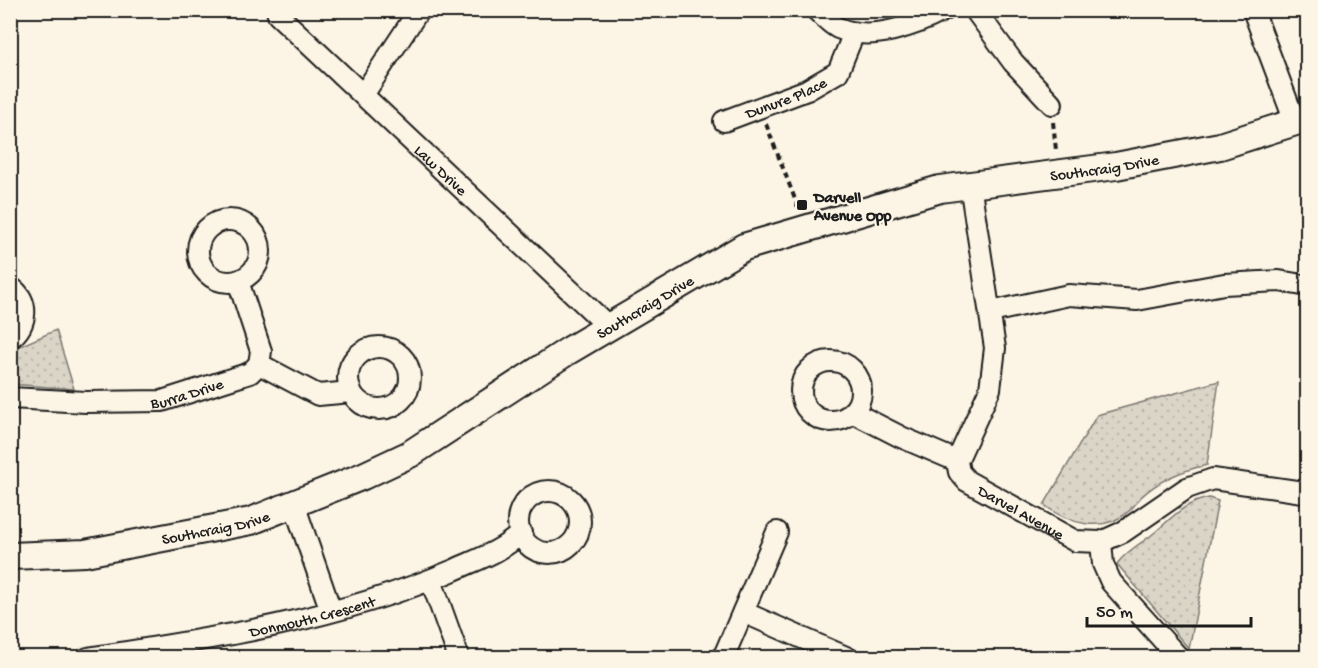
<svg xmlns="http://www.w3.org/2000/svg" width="1318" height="668" font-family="'Gochi Hand',sans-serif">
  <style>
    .grass { fill: url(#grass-dots); stroke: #7c7872; stroke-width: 1.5 }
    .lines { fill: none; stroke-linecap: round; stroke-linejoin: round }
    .minor-casing { stroke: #1c1c1c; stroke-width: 24 }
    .tertiary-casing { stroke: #1c1c1c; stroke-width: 30 }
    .path { stroke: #1c1c1c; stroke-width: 4; stroke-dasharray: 6 4.5; stroke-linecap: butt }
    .minor { stroke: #fcf5e5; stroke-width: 20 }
    .tertiary { stroke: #fcf5e5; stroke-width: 26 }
    .poi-dot { fill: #1c1c1c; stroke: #fcf5e5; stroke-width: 2 }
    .labels { text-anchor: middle; stroke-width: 4.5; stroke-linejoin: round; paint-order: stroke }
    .street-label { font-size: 16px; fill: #1c1c1c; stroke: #fcf5e5 }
    .poi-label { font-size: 16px; font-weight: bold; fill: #1c1c1c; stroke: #fcf5e5; text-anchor: start }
  </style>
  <defs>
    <pattern id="grass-dots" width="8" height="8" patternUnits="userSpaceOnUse" patternTransform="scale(1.5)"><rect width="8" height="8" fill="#dbd5c8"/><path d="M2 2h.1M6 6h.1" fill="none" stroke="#bbb6ab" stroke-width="1.8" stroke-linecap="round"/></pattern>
  </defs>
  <rect width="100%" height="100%" fill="#fcf5e5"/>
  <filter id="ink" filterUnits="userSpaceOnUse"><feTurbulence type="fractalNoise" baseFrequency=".0167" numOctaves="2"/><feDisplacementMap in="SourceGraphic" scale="12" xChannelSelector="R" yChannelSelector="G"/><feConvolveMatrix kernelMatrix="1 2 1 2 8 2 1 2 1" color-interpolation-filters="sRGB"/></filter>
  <g filter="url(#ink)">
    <g class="grass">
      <polygon points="56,330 74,389 11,384 11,350"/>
      <path d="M1219,381L1207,465C1183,470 1159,480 1141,497C1137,501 1134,507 1129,511C1103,534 1069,524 1044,505L1097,415Z"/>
      <path d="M1209,498L1218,501L1189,649L1117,564C1127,550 1141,544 1154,533C1172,518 1185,502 1209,498Z"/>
    </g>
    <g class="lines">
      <defs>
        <g id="minor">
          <path id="s1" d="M277,10L278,15L609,327"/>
          <path d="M816,10C823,16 830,24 838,28C871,42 915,26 945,10"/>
          <polyline points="975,10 1013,62 1052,104"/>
          <polyline points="1253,10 1295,122"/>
          <polyline points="363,95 419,10"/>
          <path id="s2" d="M724,121L807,90L838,72L854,33"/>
          <path id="s3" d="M970,184L995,348L990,389L957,461L959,472L967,481L1075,541L1101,542L1123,532L1187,488L1213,479L1303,492L1308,487"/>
          <circle cx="229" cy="251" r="31"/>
          <polyline points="238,281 261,351 259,364"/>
          <path d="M10,287C30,299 28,326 10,338"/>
          <polyline points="991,312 1069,295 1137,300 1224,284 1279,281 1308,286"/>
          <circle cx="379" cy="378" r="31"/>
          <circle cx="831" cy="391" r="30"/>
          <path id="s4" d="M10,398L86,402L162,401L250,373L259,364L318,395L351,392"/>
          <polyline points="852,412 901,437 957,461"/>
          <circle cx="549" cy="522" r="31"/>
          <polyline points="294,504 331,611"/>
          <polyline points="1101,542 1103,564 1111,582 1179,658"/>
          <polyline points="431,580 459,658"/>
          <polyline points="743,612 848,658"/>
          <path id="s5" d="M88,658C212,639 338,620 454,570C478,559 501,552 521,533"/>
          <polyline points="723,658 777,532"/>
        </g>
        <g id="tertiary">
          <path id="s6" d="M10,556L85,553L251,521L363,476L410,454L568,351L744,247L940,189L1116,166L1220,146L1308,118"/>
        </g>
      </defs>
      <use href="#minor" class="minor-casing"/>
      <use href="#tertiary" class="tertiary-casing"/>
      <g class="path">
        <polyline points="1053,122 1056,150"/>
        <polyline points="766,124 798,207"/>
      </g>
      <use href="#minor" class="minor"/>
      <use href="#tertiary" class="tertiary"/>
    </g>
  </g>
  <rect class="poi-dot" x="796" y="199" width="12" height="12" rx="3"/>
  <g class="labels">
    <g class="street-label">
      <text dy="6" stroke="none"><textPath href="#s2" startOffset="66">Dunure Place</textPath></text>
      <text dy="6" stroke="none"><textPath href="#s6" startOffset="1180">Southcraig Drive</textPath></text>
      <text dy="6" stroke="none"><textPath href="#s1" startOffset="230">Law Drive</textPath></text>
      <text dy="6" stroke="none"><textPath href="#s6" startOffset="694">Southcraig Drive</textPath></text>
      <text dy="6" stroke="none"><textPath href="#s4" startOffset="178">Burra Drive</textPath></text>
      <text dy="6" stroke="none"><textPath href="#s3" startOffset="372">Darvel Avenue</textPath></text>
      <text dy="6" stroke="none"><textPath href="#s6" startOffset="208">Southcraig Drive</textPath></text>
      <text dy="6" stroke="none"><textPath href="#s5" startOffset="228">Donmouth Crescent</textPath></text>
    </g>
    <g class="poi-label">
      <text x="814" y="202">Darvell<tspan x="814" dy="18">Avenue Opp</tspan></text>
    </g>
  </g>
  <rect width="1318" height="668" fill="none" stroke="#fcf5e5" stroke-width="36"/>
  <rect x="18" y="18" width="1282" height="632" fill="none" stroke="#1c1c1c" stroke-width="2" filter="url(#ink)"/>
  <path d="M1087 617v9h164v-9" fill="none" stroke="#1c1c1c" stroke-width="3"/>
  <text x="1096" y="617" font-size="18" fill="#1c1c1c" stroke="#fcf5e5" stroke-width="4.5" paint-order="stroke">50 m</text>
</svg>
